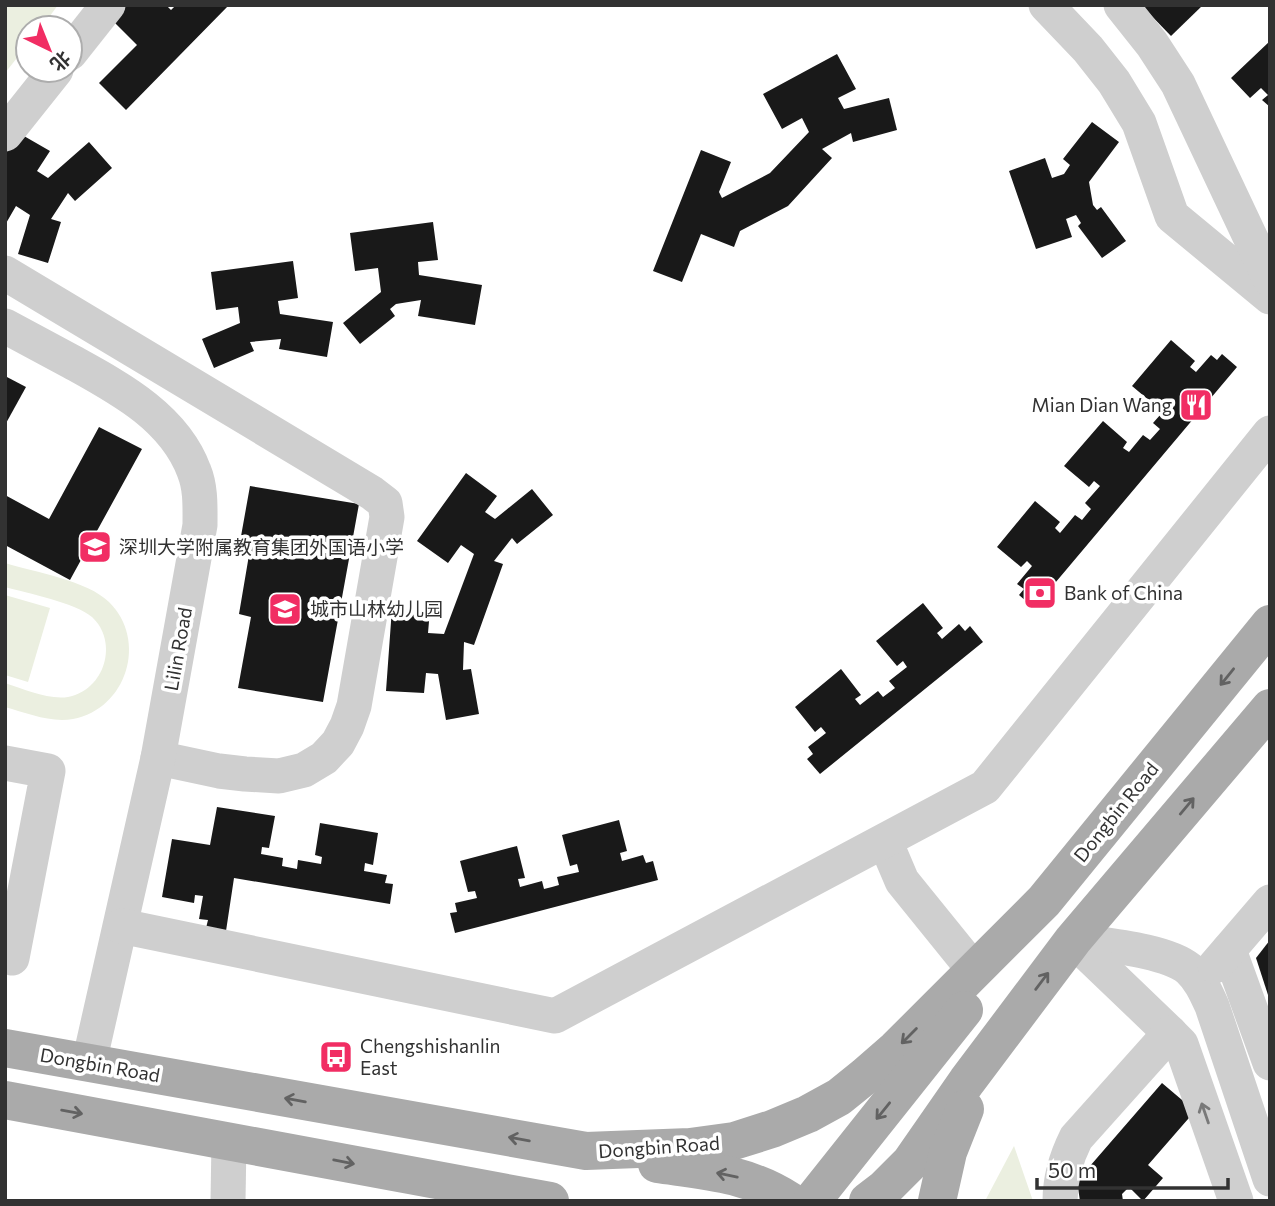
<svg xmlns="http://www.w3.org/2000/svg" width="1275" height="1206" font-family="Commissioner,'Noto Sans SC',sans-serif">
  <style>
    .green { fill: #ebefe0 }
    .building { fill: #191919 }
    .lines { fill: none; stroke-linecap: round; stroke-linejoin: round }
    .minor { stroke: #cfcfcf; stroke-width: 35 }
    .major { stroke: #aaa; stroke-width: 38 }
    .oneway { stroke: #626262 }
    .oneway2 { stroke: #797979 }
    .labels { text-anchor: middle; stroke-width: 7; stroke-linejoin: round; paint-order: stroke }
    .poi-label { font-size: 19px; fill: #323232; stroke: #fff; text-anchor: start }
    .street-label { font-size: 19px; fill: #323232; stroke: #fff }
  </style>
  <rect width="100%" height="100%" fill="#fff"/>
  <g class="green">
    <polygon points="5,5 58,5 41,28 28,28 28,44 5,73"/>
    <path d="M5,563C35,572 88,581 109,602C148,640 127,709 73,719C50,723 27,713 5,707V683C24,689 48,700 68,697C105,690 119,642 92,617C76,603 27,593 5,587Z"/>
    <polygon points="5,595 50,608 28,682 5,675"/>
    <polygon points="1014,1146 1033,1201 985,1201"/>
  </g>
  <g class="building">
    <polygon points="121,5 166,5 171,10 176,5 229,5 126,110 99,83 137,45 109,17"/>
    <polygon points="1141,5 1203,5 1171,36"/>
    <polygon points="1270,41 1270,107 1262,100 1268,95 1261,88 1250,98 1231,78"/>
    <polygon points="837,54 856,89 838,98 844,109 889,98 897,130 853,142 851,133 822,149 832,158 788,206 740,231 734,247 701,234 682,282 653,271 701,150 731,162 719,192 722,198 770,173 809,132 802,118 782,129 763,94"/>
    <polygon points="1092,122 1119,142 1089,182 1093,205 1097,210 1101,207 1126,241 1102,258 1078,226 1081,223 1076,215 1066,219 1072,237 1036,249 1009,171 1045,158 1052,178 1064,174 1070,165 1063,159"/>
    <polygon points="17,132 50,151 37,171 48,178 89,142 112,168 75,201 68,193 51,219 61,222 48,263 18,254 30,215 16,206 5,225 5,152"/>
    <polygon points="433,222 438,260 418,262 419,275 482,285 475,325 418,316 421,300 396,304 390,309 395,316 360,344 343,323 381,292 378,268 355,271 350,233"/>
    <polygon points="293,261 298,298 278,301 280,314 333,322 327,357 279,349 281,339 250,342 254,351 214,368 202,339 240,323 238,307 216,310 211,272"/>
    <polygon points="1171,340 1195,361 1190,367 1196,372 1211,355 1217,360 1222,354 1237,367 1034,608 1019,595 1024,589 1017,584 1032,566 1027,561 1021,567 997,547 1035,501 1060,522 1055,528 1060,533 1075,515 1082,520 1091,509 1085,503 1100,486 1094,481 1089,487 1064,466 1103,421 1127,442 1123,448 1129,452 1143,435 1150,440 1160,429 1153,423 1168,406 1162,401 1157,407 1132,386"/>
    <polygon points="5,376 26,387 5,425"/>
    <polygon points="99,427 142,449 70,580 5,545 5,495 49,519"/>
    <polygon points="466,473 497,496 485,512 495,519 532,489 553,515 517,544 512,538 494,561 503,564 474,645 464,642 463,670 471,669 479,714 446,720 438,674 426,673 424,693 386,691 392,608 430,610 428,633 444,634 474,554 461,545 448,563 417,541"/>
    <polygon points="250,486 359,504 323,702 238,688 251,617 239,614 249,555 238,553"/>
    <polygon points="923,603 943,628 937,633 942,639 959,624 965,631 970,626 983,642 820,774 807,759 813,754 808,747 826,733 821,727 815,732 795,707 841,669 861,695 855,699 860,705 878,691 883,697 895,688 889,681 907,667 903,661 897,666 876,641"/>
    <polygon points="217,807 275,816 269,848 262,847 261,854 283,858 282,866 297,869 298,860 321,864 322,857 315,855 320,823 378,833 373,865 365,863 364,871 387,875 385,883 393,884 390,904 234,878 226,931 206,928 208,920 199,919 203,896 195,895 194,903 162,897 172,839 210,845"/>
    <polygon points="619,820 627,851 620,853 622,861 643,855 646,863 653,861 658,880 455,933 450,913 457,912 455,903 477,898 475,891 468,892 460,861 517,846 525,878 518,879 520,887 542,881 544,889 552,887 559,885 557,877 579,872 577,864 570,866 562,835"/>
    <polygon points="1270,940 1270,998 1269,998 1256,958"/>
    <polygon points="1162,1083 1195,1111 1148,1165 1163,1178 1143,1201 1129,1187 1122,1194 1123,1201 1080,1201 1077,1181"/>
  </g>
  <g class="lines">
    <g class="minor">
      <polyline points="1046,5 1088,49 1114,82 1139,123 1172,216 1270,297"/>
      <polyline points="1121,5 1152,44 1178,84 1270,279"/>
      <polyline points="70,53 108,5"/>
      <polyline points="5,134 56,70"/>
      <polyline points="5,273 372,493 385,503 387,517 354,706 347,726 338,743 324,758 304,770 279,776 245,774 219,771 158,758"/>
      <path d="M5,326C27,338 50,350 72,362C119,388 174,417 194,471C201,488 200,507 200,525L158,758L89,1063"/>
      <polyline points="5,763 48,771 12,958 5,956"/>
      <polyline points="885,841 902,881 974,970"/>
      <polyline points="121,926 555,1016 985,787 1270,433"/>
      <path d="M1073,940C1104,945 1166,950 1189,969C1200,979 1206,993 1212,1006L1270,1179"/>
      <polyline points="1073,940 1170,1033"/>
      <polyline points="1229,950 1270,1063"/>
      <polyline points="1215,966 1270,902"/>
      <polyline points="228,1201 229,1141"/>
      <path d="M1060,1201C1060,1177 1066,1158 1076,1138L1170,1033L1181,1044L1236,1201"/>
    </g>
    <g class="major">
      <polyline points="5,1048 586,1151 690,1147 734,1141 772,1129 808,1114 839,1097 865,1076 896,1049 1044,901 1270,624"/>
      <polyline points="5,1100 550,1201"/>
      <path d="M657,1164C706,1171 747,1173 790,1201"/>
      <polyline points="812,1201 964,1010"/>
      <polyline points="868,1201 885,1188 910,1163 967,1081 1073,940 1270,708"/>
      <polyline points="937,1201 948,1152 965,1109"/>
    </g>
  </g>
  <defs><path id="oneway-shaft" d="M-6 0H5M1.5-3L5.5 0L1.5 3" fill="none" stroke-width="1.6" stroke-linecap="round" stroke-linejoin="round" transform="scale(1.75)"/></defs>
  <g class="oneway">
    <use href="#oneway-shaft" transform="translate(1227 677) rotate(129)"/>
    <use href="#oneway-shaft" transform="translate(1187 806) rotate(-50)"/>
    <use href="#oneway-shaft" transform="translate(1042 981) rotate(-53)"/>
    <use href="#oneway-shaft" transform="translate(909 1036) rotate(135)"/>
    <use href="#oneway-shaft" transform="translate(295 1100) rotate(-170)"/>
    <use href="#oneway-shaft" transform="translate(883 1111) rotate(129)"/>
    <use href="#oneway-shaft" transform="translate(72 1112) rotate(10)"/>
    <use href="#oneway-shaft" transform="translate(519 1139) rotate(-170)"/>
    <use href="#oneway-shaft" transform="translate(344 1162) rotate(11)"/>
    <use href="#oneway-shaft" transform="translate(727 1175) rotate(-168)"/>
  </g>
  <use class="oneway2" href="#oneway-shaft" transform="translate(1205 1113) rotate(-109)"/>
  <defs>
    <symbol id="restaurant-square" viewBox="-11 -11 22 22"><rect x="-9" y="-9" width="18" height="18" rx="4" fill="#f12d63" stroke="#fff"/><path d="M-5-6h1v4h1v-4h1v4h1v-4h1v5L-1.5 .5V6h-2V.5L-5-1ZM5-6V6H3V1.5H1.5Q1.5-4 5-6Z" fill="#fff"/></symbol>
    <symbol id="school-square" viewBox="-11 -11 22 22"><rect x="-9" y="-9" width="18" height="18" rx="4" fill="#f12d63" stroke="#fff"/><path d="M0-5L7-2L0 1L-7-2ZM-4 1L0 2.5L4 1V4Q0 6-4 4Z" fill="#fff"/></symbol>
    <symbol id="bank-square" viewBox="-11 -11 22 22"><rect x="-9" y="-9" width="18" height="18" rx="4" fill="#f12d63" stroke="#fff"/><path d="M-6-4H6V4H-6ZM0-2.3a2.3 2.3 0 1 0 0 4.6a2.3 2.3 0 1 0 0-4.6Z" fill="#fff"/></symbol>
    <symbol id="bus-square" viewBox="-11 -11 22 22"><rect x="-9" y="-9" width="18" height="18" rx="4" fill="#f12d63" stroke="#fff"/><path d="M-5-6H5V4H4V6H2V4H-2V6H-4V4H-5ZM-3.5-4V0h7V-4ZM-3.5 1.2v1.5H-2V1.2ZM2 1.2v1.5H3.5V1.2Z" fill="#fff"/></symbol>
  </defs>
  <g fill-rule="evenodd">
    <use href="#restaurant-square" x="1177" y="386" width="38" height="38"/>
    <use href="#school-square" x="76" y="528" width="38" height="38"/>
    <use href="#bank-square" x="1021" y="574" width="38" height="38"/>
    <use href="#school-square" x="266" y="590" width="38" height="38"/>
    <use href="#bus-square" x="317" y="1038" width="38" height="38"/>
  </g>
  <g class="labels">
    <g class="poi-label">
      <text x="1172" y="412" text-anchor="end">Mian Dian Wang</text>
      <text x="119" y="554">深圳大学附属教育集团外国语小学</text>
      <text x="1064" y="600">Bank of China</text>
      <text x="310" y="616">城市山林幼儿园</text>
      <text x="360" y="1053">Chengshishanlin<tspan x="360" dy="22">East</tspan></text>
    </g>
    <g class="street-label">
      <text transform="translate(178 649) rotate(-80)" y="7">Lilin Road</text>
      <text transform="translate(1116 812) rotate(-51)" y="7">Dongbin Road</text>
      <text transform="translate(100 1065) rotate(10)" y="7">Dongbin Road</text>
      <text transform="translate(659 1147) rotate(-4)" y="7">Dongbin Road</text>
    </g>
  </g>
  <rect width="1275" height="1206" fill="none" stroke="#323232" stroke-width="14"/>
  <g transform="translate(49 49) rotate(137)"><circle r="33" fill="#ffffff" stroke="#adadad" stroke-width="2"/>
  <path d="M0-5L12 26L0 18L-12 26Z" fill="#f12d63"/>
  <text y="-10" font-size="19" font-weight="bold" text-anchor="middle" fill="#323232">北</text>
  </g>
  <path d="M1037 1178v10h191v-10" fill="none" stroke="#323232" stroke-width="3.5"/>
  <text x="1048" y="1178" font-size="21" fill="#323232" stroke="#ffffff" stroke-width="5" paint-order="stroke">50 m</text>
</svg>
